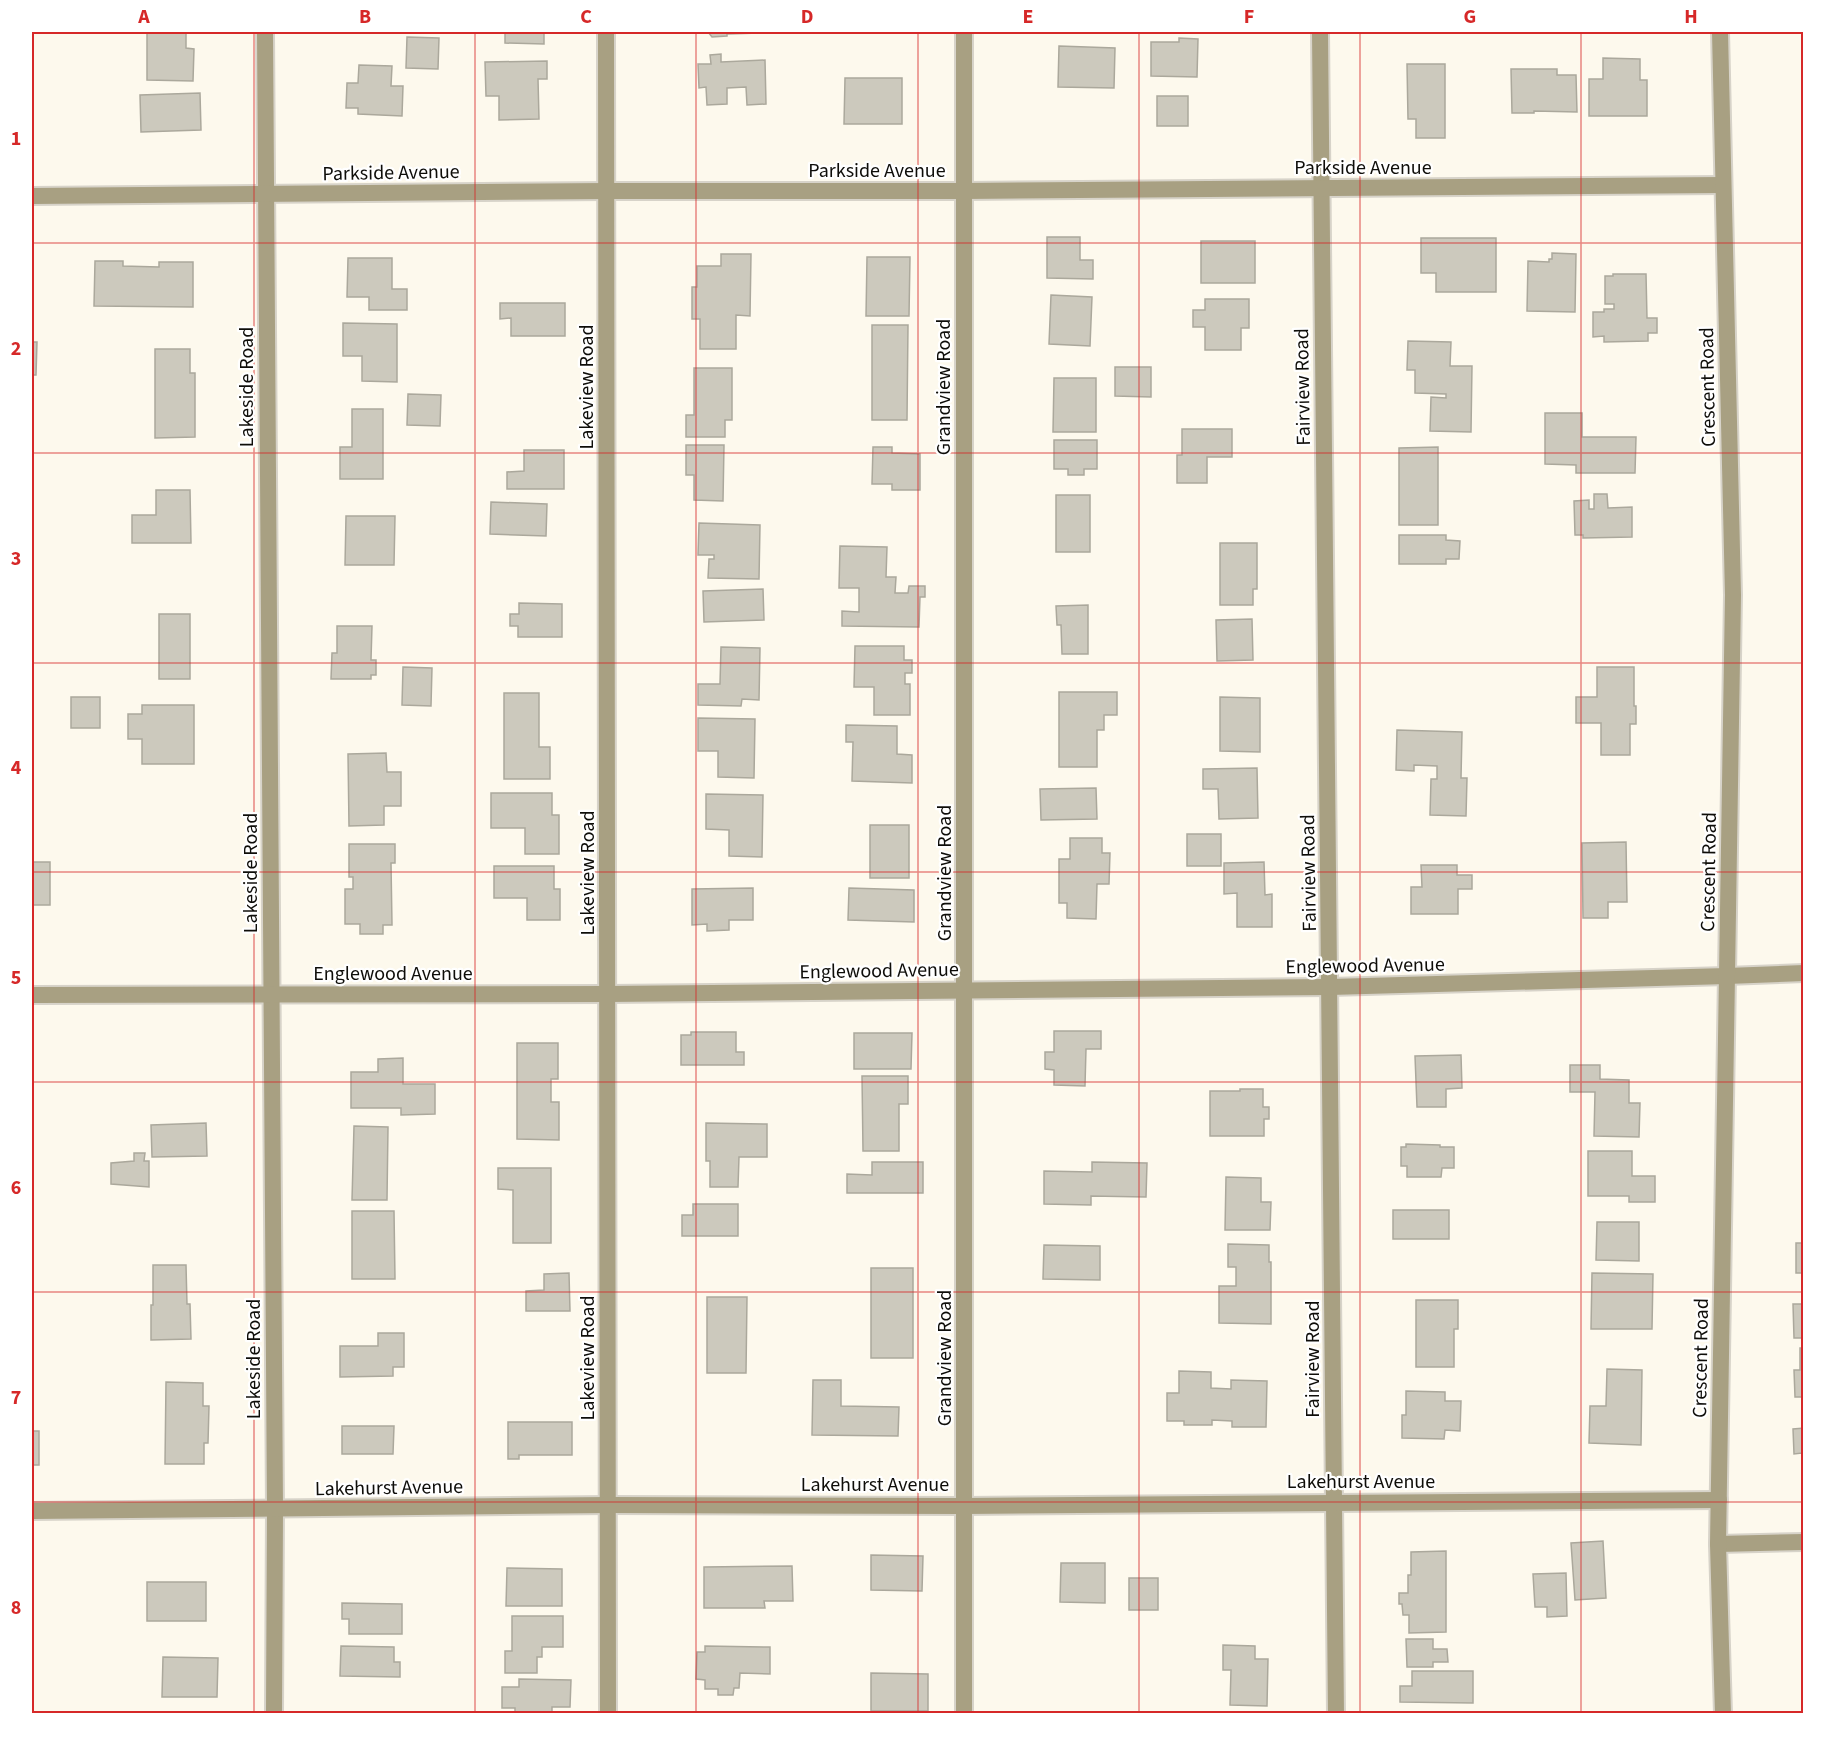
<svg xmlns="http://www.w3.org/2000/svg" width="1835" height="1745" font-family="'Source Sans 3',sans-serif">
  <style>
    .building { fill: #ccc9bd; stroke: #aba89c; stroke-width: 1.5 }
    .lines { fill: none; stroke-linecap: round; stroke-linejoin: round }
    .minor-casing { stroke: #d7d3c9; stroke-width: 20 }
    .tertiary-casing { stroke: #d7d3c9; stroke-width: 20 }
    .minor { stroke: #a8a082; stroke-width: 16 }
    .tertiary { stroke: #a8a082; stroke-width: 16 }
    .grid { fill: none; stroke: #d62828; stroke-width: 1.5; stroke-opacity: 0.55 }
    .labels { text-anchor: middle; stroke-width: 4.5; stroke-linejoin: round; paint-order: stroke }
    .street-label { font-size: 20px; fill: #0e0d09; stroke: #fff }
    .neatline { fill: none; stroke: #d62828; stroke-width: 2 }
    .grid-label { font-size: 20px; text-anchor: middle; font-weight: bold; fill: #d62828 }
  </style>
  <rect width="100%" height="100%" fill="#fdf9ed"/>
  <g class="building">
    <polygon points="147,32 186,32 186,48 194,49 193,81 147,80"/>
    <polygon points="505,32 544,32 544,44 505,43"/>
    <polygon points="708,32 759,32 759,33 727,34 727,36 712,37"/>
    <polygon points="407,37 439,38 438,69 406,68"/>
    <polygon points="1179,38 1198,39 1197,77 1151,76 1151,42 1179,42"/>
    <polygon points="1059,46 1115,48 1114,88 1058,87"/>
    <polygon points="721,54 721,62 765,60 766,104 747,105 746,87 727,88 727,104 707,105 706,87 699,88 698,64 711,64 710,55"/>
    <polygon points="1603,58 1640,59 1640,80 1647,80 1647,116 1589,116 1589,79 1603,79"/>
    <polygon points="547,61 547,79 538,79 539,119 499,120 499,96 486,96 485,62"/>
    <polygon points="1407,64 1445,64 1445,138 1416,138 1416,119 1408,119"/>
    <polygon points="359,65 392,66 391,86 403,86 402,116 358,114 358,108 346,108 347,83 358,83"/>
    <polygon points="1511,69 1557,69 1557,75 1576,75 1577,112 1534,111 1534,113 1512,113"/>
    <polygon points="845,78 902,78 902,124 844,124"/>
    <polygon points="200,93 201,130 141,132 140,95"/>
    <rect x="1157" y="96" width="31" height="30"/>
    <polygon points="1047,237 1080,237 1080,260 1093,260 1093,279 1047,278"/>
    <polygon points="1421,238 1496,238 1496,292 1436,292 1436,273 1421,273"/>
    <rect x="1201" y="241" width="54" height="42"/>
    <polygon points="1552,253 1576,254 1575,312 1527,311 1528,261 1549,262 1549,259 1552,259"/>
    <polygon points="721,254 751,254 750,316 736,315 736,349 700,349 700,319 692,319 692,287 697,287 697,266 721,266"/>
    <polygon points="867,257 910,257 909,316 866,316"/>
    <polygon points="348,258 392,258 392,289 407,289 407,310 369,310 369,297 347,297"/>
    <polygon points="95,261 123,261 123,266 159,267 159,262 193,262 193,307 94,306"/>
    <polygon points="1613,274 1646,274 1647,318 1657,318 1657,333 1648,333 1648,341 1604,342 1604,336 1593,337 1593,312 1604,312 1604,309 1614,309 1614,304 1605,304 1605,276 1613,276"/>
    <polygon points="1051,295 1092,297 1090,346 1049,344"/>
    <polygon points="1205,299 1249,299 1249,328 1241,328 1241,350 1205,350 1205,327 1193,327 1193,310 1205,310"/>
    <polygon points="500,303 565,303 565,336 511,336 511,318 500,319"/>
    <polygon points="343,323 397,324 397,382 362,381 362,356 343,356"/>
    <polygon points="872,325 908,325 907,420 872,420"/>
    <polygon points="1408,341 1451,342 1450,366 1472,366 1471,432 1430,431 1431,397 1446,398 1446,394 1415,393 1415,370 1407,370"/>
    <polygon points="32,342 37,342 36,375 32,375"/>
    <polygon points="155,349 190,349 190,373 195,373 195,437 155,438"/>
    <polygon points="1115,367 1151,367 1151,397 1115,396"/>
    <polygon points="694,368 732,368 732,420 725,420 725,437 686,437 686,415 694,415"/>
    <polygon points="1054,378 1096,378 1096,432 1053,432"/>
    <polygon points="408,394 441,395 440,426 407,425"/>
    <polygon points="352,409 383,409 383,479 340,479 340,447 352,447"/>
    <polygon points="1545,413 1582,413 1582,437 1636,437 1635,473 1576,473 1576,465 1545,464"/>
    <polygon points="1182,429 1232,429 1232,457 1207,457 1207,483 1177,483 1177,455 1182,455"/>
    <polygon points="1054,440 1097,440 1097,469 1084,469 1084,475 1068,475 1068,469 1054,469"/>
    <polygon points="686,445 724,445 723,501 694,500 694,475 686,475"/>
    <polygon points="873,447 892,447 892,453 920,454 920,490 892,490 892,484 872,484"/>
    <polygon points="1438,447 1438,525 1399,525 1399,448"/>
    <polygon points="524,450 564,450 564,489 507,489 507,472 524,471"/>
    <polygon points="156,490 190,490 191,543 132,543 132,515 156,515"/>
    <polygon points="1594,494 1607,494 1608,508 1632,507 1632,537 1583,538 1583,535 1575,535 1574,501 1589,500 1589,509 1594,509"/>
    <rect x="1056" y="495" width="34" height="57"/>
    <polygon points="491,502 547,504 546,536 490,534"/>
    <polygon points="346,516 395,516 394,565 345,565"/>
    <polygon points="699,523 760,525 759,579 708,578 709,559 714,559 714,555 698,555"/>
    <polygon points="1399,535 1446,535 1446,540 1460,541 1459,559 1446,559 1446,564 1399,564"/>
    <polygon points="1220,543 1257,543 1257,589 1253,589 1253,605 1220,605"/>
    <polygon points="840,546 887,547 886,577 896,577 895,593 908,593 909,586 925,586 925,597 920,597 919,627 842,626 842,611 859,612 859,588 839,588"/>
    <polygon points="763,589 764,620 704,622 703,591"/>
    <polygon points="519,603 562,604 562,637 518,637 518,626 510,626 510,614 519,614"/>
    <polygon points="1088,605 1088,654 1062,654 1061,625 1057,625 1056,606"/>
    <rect x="159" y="614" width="31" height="65"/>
    <polygon points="1252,619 1253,660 1217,661 1216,620"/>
    <polygon points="337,626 372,626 371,660 376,660 376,675 371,675 371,679 331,679 332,653 337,653"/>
    <polygon points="855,646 904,646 904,660 912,660 912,673 905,673 905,684 910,684 910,715 874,715 874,687 854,687"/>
    <polygon points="721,647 760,648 759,700 742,699 741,706 698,705 698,684 720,684"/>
    <polygon points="403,667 432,668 431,706 402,705"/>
    <polygon points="1597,667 1634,667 1634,706 1636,706 1636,724 1630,724 1630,755 1601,755 1601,723 1576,723 1576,697 1597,697"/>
    <polygon points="1059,692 1117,692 1117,715 1104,715 1104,730 1097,730 1097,767 1059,767"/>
    <polygon points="504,693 539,693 539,747 550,747 550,779 504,779"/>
    <rect x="71" y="697" width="29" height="31"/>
    <polygon points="1220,697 1260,698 1260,752 1220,751"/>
    <polygon points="142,705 194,705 194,764 142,764 142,739 128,739 128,714 142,714"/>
    <polygon points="698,718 755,719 754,778 718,777 718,751 698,751"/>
    <polygon points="846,725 897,726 897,754 912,755 912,783 852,781 853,742 846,742"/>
    <polygon points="1397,730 1462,732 1461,778 1467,778 1466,816 1430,815 1431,779 1437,779 1437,766 1414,765 1414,771 1396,770"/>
    <polygon points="386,753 387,772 401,772 401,806 384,806 384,825 349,826 348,754"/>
    <polygon points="1257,768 1258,818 1219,819 1218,789 1203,789 1203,769"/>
    <polygon points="1096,788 1097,819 1041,820 1040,789"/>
    <polygon points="491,793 552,793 552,815 559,815 559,854 525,854 525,828 491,828"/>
    <polygon points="706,794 763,795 762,857 729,856 729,830 706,829"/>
    <rect x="870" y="825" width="39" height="53"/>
    <rect x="1187" y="834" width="34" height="32"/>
    <polygon points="1070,838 1102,838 1102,853 1110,853 1109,884 1097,884 1096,919 1067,918 1067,903 1059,903 1059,859 1070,859"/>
    <polygon points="1626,842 1627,902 1608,902 1608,918 1583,918 1582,843"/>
    <polygon points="349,844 395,844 395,863 391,863 392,925 383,925 383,934 360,934 360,924 345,924 345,889 353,889 353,877 349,877"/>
    <rect x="32" y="862" width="18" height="43"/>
    <polygon points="1264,862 1265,895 1272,894 1272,927 1237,927 1237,893 1224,894 1224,863"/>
    <polygon points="1421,865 1457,865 1457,875 1472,875 1472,889 1458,889 1458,914 1411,914 1411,887 1422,887"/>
    <polygon points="494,866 554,866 554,889 560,889 560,920 527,920 527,898 494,898"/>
    <polygon points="753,888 753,920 729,920 729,930 707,931 707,924 692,925 692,889"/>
    <polygon points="849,888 914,890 914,922 848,920"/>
    <polygon points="1054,1031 1101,1031 1101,1049 1086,1049 1085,1086 1054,1085 1054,1070 1045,1069 1045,1052 1054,1052"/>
    <polygon points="691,1032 736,1032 736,1052 744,1052 744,1065 681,1065 681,1035 691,1035"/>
    <polygon points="854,1033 912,1033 911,1069 854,1069"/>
    <polygon points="517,1043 558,1043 558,1079 551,1079 551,1102 559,1102 559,1140 517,1139"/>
    <polygon points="1461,1055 1462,1088 1446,1089 1446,1107 1417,1107 1415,1056"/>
    <polygon points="403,1058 403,1084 435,1084 435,1114 401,1115 401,1108 351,1108 351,1072 378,1072 378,1059"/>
    <polygon points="1570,1065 1600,1065 1600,1079 1629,1080 1629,1103 1640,1103 1639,1137 1594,1136 1595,1092 1570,1092"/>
    <polygon points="862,1076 908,1076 908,1104 899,1104 899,1151 863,1151"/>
    <polygon points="1240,1089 1263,1089 1263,1107 1269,1107 1269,1119 1264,1119 1264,1136 1210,1136 1210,1091 1240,1091"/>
    <polygon points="206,1123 207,1156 152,1157 151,1125"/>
    <polygon points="706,1123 767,1124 767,1157 739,1157 738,1187 710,1187 710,1161 706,1161"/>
    <polygon points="354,1126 388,1127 387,1200 352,1200"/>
    <polygon points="1406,1144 1440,1145 1440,1147 1454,1147 1454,1168 1442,1168 1441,1177 1407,1177 1407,1166 1401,1166 1401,1147 1406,1147"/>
    <polygon points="1588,1151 1632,1151 1632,1176 1655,1176 1655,1202 1629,1202 1629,1196 1588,1196"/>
    <polygon points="134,1153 145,1153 144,1161 149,1161 149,1187 111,1184 111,1163 134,1161"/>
    <polygon points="872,1162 923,1162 923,1193 847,1193 847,1174 872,1175"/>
    <polygon points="1092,1162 1147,1163 1146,1197 1091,1196 1091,1205 1044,1204 1044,1171 1092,1172"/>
    <polygon points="498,1168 551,1168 551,1243 513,1243 513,1190 498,1189"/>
    <polygon points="1226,1177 1261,1178 1261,1202 1271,1202 1270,1230 1225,1230"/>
    <polygon points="693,1204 738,1204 738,1236 682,1236 682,1215 693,1215"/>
    <rect x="1393" y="1210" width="56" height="29"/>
    <polygon points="352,1211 394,1211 395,1279 352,1279"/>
    <polygon points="1597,1222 1639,1222 1639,1261 1596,1260"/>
    <rect x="1796" y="1243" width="8" height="30"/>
    <polygon points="1228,1244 1269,1245 1269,1262 1271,1262 1271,1324 1219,1323 1219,1286 1236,1286 1236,1267 1228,1267"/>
    <polygon points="1044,1245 1100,1246 1100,1280 1043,1279"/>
    <polygon points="153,1265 186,1265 187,1304 190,1304 191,1339 151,1340 151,1305 153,1305"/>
    <rect x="871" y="1268" width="42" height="90"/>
    <polygon points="569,1273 570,1311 526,1311 526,1291 544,1290 544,1274"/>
    <polygon points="1592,1273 1653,1274 1652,1329 1591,1329"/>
    <polygon points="707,1297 747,1297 746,1373 707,1373"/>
    <polygon points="1416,1300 1458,1300 1458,1329 1454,1329 1454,1367 1416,1367"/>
    <polygon points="1793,1304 1804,1304 1804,1338 1794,1338"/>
    <polygon points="378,1333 404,1333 404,1367 393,1367 393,1376 340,1377 340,1346 378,1346"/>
    <polygon points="1800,1348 1804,1348 1804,1397 1795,1397 1794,1370 1800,1370"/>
    <polygon points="1607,1369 1642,1370 1641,1445 1589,1443 1590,1406 1606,1406"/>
    <polygon points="1179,1371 1211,1372 1211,1388 1231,1389 1231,1380 1267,1381 1266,1427 1232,1427 1232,1421 1212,1420 1212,1425 1184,1425 1184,1421 1167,1421 1167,1393 1179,1393"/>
    <polygon points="813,1380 841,1380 841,1406 899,1407 898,1436 812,1435"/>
    <polygon points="166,1382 203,1383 203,1406 209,1406 208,1443 204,1443 204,1464 165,1464"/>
    <polygon points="1406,1391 1445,1392 1445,1401 1461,1401 1460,1431 1445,1430 1444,1439 1402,1438 1402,1415 1406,1415"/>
    <polygon points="508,1422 572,1422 572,1455 519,1455 519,1459 508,1459"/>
    <polygon points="342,1426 394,1426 393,1454 342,1454"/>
    <polygon points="1804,1428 1804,1492 1802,1453 1794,1454 1793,1429"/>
    <rect x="32" y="1431" width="7" height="34"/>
    <polygon points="1603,1541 1606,1598 1575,1600 1571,1543"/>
    <polygon points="1446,1551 1446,1632 1409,1633 1409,1615 1403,1615 1402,1604 1399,1604 1399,1593 1408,1593 1408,1575 1411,1575 1411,1552"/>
    <polygon points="871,1555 923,1556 922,1591 871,1590"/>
    <polygon points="1061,1563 1105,1563 1105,1603 1060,1602"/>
    <polygon points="792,1566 793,1601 764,1601 765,1608 704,1608 704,1567"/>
    <polygon points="507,1568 562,1569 562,1606 506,1606"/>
    <polygon points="1566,1573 1567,1616 1547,1617 1547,1607 1535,1607 1533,1574"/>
    <rect x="1129" y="1578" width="29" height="32"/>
    <rect x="147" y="1582" width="59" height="39"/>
    <polygon points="342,1603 402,1604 402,1634 349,1634 349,1619 342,1619"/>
    <polygon points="512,1616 563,1616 563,1647 542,1647 542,1657 537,1657 537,1673 505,1673 505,1651 512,1651"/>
    <polygon points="1406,1639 1433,1639 1433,1649 1447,1649 1448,1662 1433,1662 1433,1667 1407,1667"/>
    <polygon points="1223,1645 1255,1646 1255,1659 1268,1659 1267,1706 1230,1705 1231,1670 1223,1670"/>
    <polygon points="341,1646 394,1647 394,1662 400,1662 400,1677 340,1676"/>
    <polygon points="705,1646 770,1647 770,1674 740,1673 739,1688 734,1688 733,1695 718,1695 718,1689 705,1689 705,1680 696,1679 697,1652 705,1652"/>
    <polygon points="163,1657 218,1658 217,1697 162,1697"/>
    <polygon points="1412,1671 1473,1671 1473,1703 1400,1702 1400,1686 1412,1686"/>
    <polygon points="871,1673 928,1674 928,1711 871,1711"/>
    <polygon points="519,1679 571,1680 570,1707 552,1707 552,1714 515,1714 515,1708 502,1708 502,1687 519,1687"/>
  </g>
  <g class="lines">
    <defs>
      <g id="minor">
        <polyline points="265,32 275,1509 274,1714"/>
        <polyline points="606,32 608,1714"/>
        <polyline points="1320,32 1336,1714"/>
        <polyline points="32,196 607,191 964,191 1723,185"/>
        <polyline points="32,995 608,994 1330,987 1727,976 1804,973"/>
        <polyline points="32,1511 608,1505 965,1506 1719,1500"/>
        <polyline points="1718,1544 1804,1542"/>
        <polyline points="964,1714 964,32"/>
      </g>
      <polyline id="tertiary" points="1720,32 1733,595 1718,1544 1723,1714"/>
    </defs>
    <use href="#minor" class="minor-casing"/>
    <use href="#tertiary" class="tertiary-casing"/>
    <use href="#minor" class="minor"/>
    <use href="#tertiary" class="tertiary"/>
  </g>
  <path class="grid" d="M254,32V1714M475,32V1714M696,32V1714M918,32V1714M1139,32V1714M1360,32V1714M1581,32V1714M32,243H1804M32,453H1804M32,663H1804M32,872H1804M32,1082H1804M32,1292H1804M32,1502H1804"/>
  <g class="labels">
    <g class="street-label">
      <text x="1363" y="174">Parkside Avenue</text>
      <text x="877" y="177">Parkside Avenue</text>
      <text transform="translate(391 172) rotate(-1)" y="7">Parkside Avenue</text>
      <text transform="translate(246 387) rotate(-90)" y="7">Lakeside Road</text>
      <text transform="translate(586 387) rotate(-90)" y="7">Lakeview Road</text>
      <text transform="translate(943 387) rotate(-90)" y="7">Grandview Road</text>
      <text transform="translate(1302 387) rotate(-91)" y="7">Fairview Road</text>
      <text transform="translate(1707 387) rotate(-91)" y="7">Crescent Road</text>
      <text transform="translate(1708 872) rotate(-89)" y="7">Crescent Road</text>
      <text transform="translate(250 873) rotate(-90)" y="7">Lakeside Road</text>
      <text transform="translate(587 873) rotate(-90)" y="7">Lakeview Road</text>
      <text transform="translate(944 873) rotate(-90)" y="7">Grandview Road</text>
      <text transform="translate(1308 873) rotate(-91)" y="7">Fairview Road</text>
      <text transform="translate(1365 965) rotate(-1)" y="7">Englewood Avenue</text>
      <text transform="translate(879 970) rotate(-1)" y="7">Englewood Avenue</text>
      <text x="393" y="980">Englewood Avenue</text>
      <text transform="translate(587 1358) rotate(-90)" y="7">Lakeview Road</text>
      <text transform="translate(944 1358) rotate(-90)" y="7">Grandview Road</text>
      <text transform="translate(1700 1358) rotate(-89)" y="7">Crescent Road</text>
      <text transform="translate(253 1359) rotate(-90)" y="7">Lakeside Road</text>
      <text transform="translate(1312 1359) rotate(-90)" y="7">Fairview Road</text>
      <text x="1361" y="1488">Lakehurst Avenue</text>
      <text x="875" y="1491">Lakehurst Avenue</text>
      <text transform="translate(389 1487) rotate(-1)" y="7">Lakehurst Avenue</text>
    </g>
  </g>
  <rect width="1835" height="1745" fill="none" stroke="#ffffff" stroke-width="66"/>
  <rect x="33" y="33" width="1769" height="1679" class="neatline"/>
  <g class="grid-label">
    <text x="144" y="23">A</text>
    <text x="365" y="23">B</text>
    <text x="586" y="23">C</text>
    <text x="807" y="23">D</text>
    <text x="1028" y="23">E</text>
    <text x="1249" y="23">F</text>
    <text x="1470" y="23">G</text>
    <text x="1691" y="23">H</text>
    <text x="16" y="145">1</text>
    <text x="16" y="355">2</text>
    <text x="16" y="565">3</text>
    <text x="16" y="774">4</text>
    <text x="16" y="984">5</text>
    <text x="16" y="1194">6</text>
    <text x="16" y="1404">7</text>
    <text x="16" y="1614">8</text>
  </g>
</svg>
